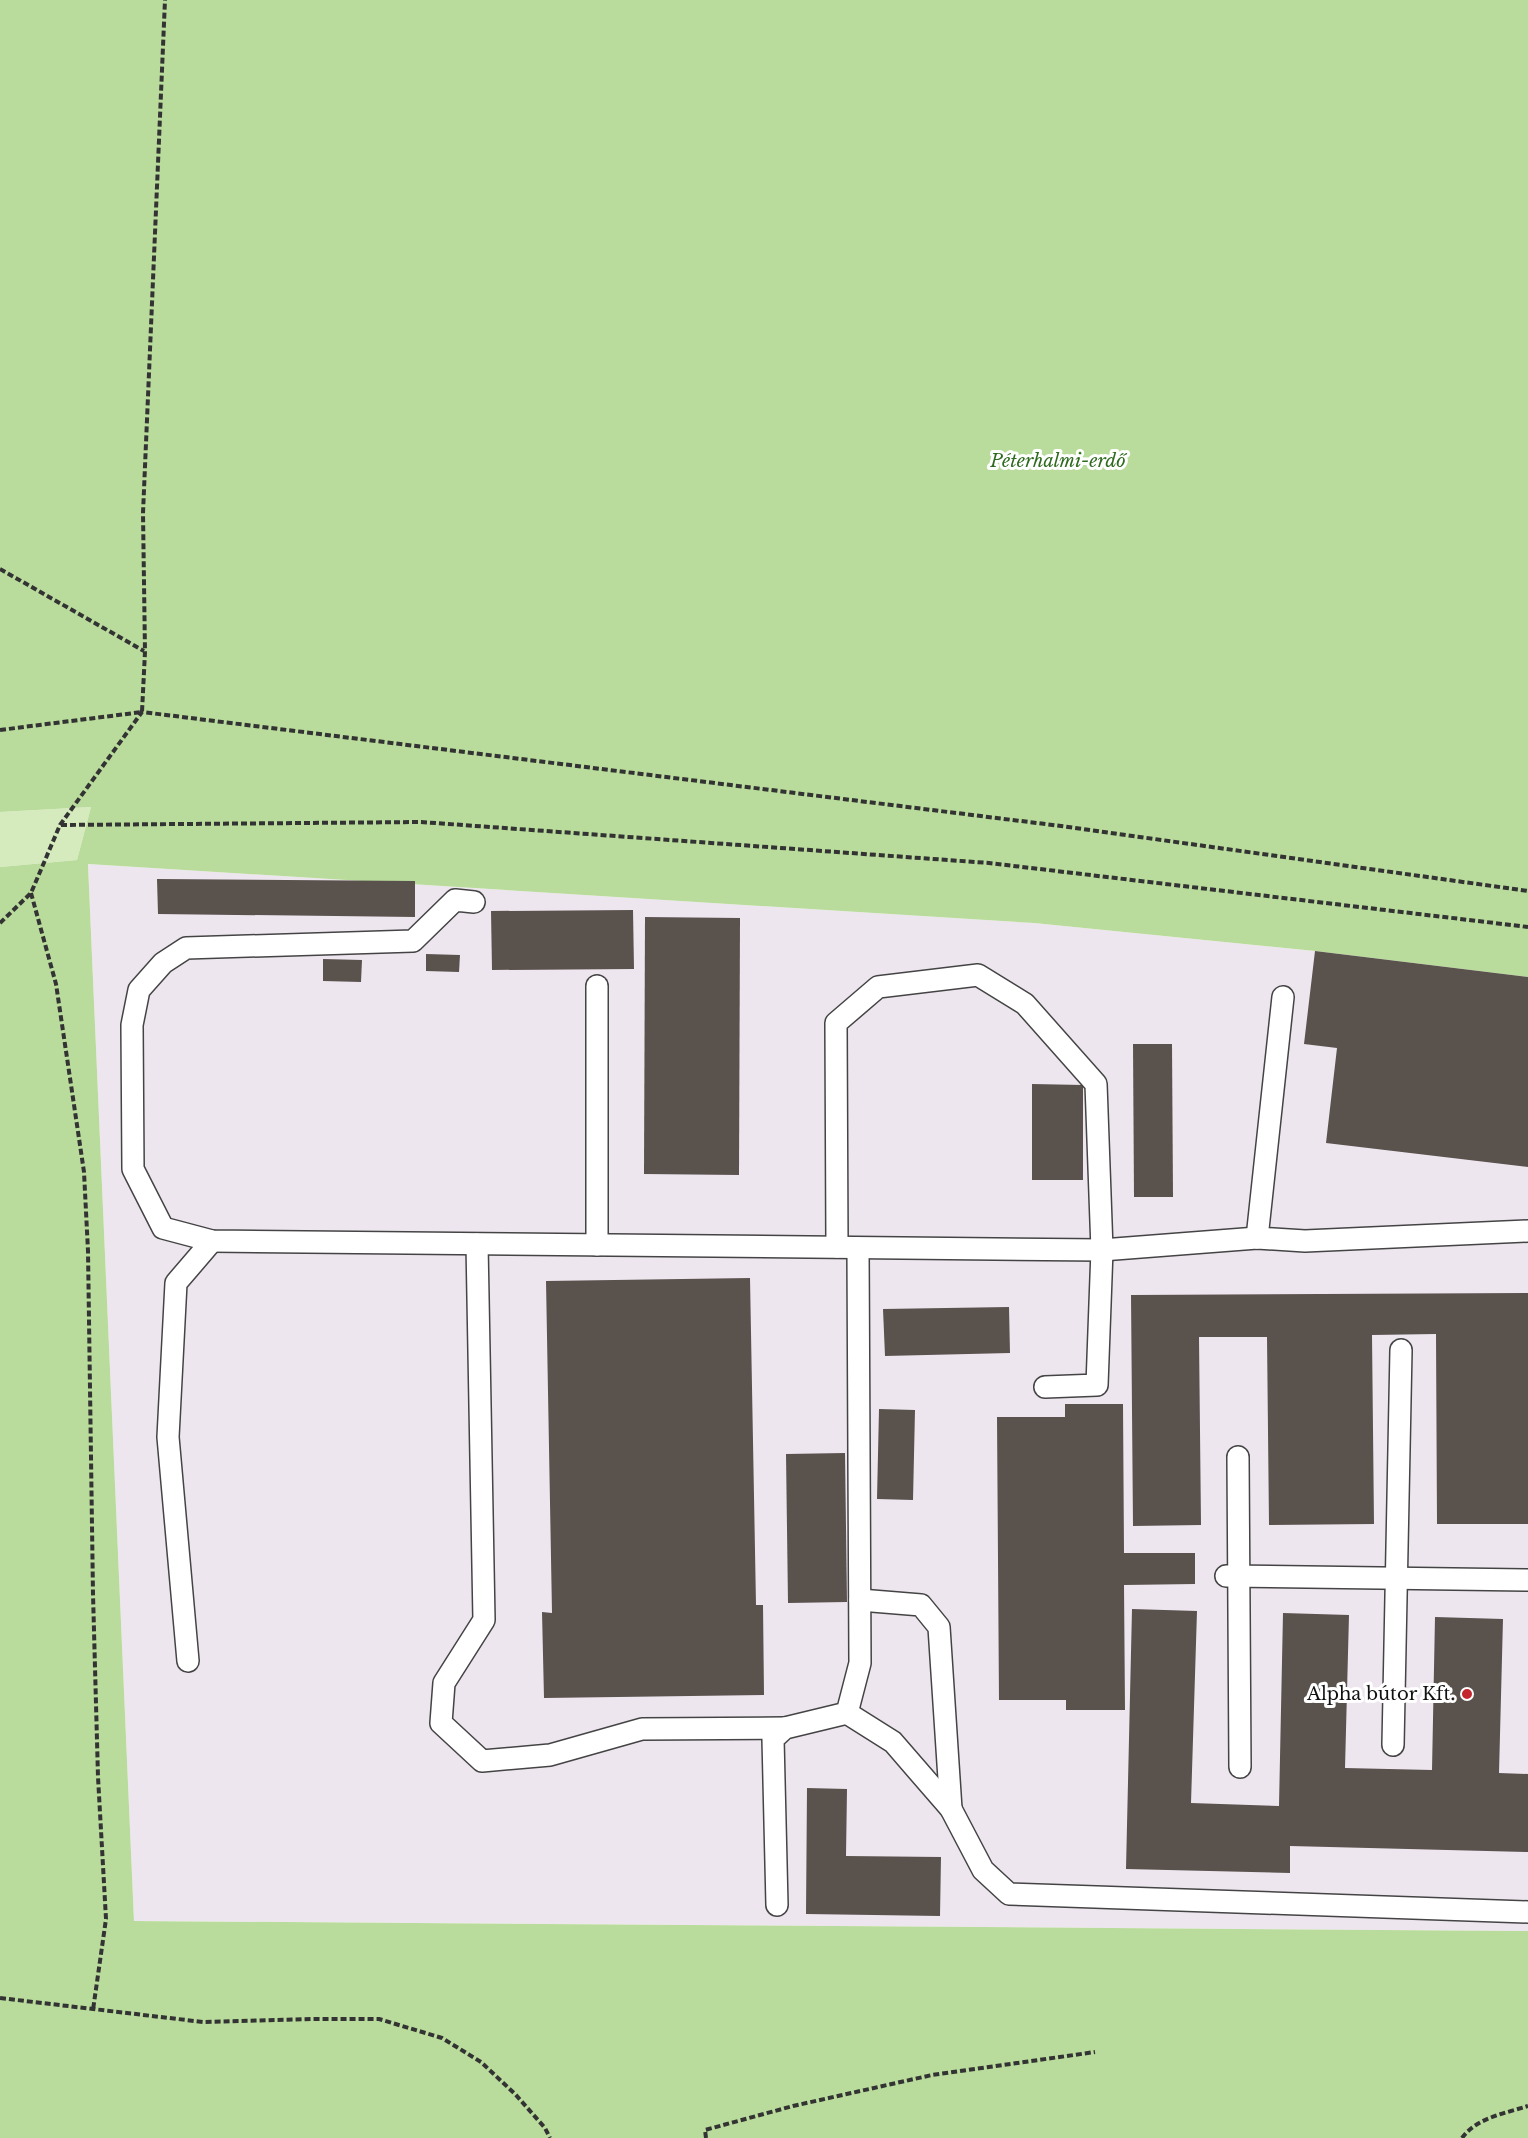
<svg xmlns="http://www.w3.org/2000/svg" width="1528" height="2138" font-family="'Libre Baskerville',serif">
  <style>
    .industrial { fill: #eee6ef }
    .green { fill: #d5ebbd }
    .forest { fill: #b9dc9c }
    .building { fill: #5a524d }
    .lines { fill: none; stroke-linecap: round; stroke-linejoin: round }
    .service-casing { stroke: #444; stroke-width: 24 }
    .path { stroke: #333; stroke-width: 4; stroke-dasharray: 6 3; stroke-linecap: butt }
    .service { stroke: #fff; stroke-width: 21 }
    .poi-dot { fill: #c4262e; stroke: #fff; stroke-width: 2 }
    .labels { text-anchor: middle; stroke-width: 6; stroke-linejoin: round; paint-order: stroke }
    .park-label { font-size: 18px; font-style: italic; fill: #2f6b1f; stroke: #fff }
    .poi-label { font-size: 18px; fill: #111; stroke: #fff; text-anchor: end }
  </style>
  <rect width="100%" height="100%" fill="#fffdf5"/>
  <polygon class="industrial" points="88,864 1034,923 1315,951 1528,977 1528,1931 134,1921"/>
  <polygon class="green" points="91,807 77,860 0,867 0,812"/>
  <polygon class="forest" points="0,0 1528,0 1528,977 1315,951 1034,923 88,864 134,1921 1528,1931 1528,2138 0,2138 0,867 77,860 91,807 0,812"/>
  <g class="building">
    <polygon points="157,879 415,881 415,917 158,914"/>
    <polygon points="633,910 634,969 492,970 491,911"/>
    <polygon points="645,917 740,918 739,1175 644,1174"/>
    <polygon points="1315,951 1528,977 1528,1167 1326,1143 1337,1048 1304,1044"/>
    <polygon points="426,954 460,955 459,972 426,971"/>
    <polygon points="323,959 362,960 361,982 323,981"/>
    <polygon points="1133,1044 1172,1044 1173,1197 1134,1197"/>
    <polygon points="1032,1084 1083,1085 1083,1180 1032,1180"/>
    <polygon points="750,1278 756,1605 763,1605 764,1695 544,1698 542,1612 552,1613 546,1281"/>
    <polygon points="1528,1293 1528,1524 1437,1524 1436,1334 1372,1335 1374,1524 1269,1525 1267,1337 1199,1337 1201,1525 1133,1526 1131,1295"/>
    <polygon points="1009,1307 1010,1353 885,1356 883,1309"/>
    <polygon points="1065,1404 1123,1404 1124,1553 1195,1553 1195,1584 1124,1585 1125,1710 1066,1710 1066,1700 999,1700 997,1417 1065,1417"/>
    <polygon points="879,1409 915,1410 913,1500 877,1499"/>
    <polygon points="845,1453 847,1602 788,1603 786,1454"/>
    <polygon points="1132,1609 1197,1611 1191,1803 1279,1806 1283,1613 1349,1615 1345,1768 1432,1770 1435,1617 1503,1619 1499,1773 1528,1774 1528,1852 1290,1846 1290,1873 1126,1869"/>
    <polygon points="807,1788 847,1789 846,1856 941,1857 940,1916 806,1914"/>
  </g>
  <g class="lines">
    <defs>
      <g id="service">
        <polyline points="474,902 455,900 413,941 186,948 163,963 139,990 132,1025 133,1169 163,1228 212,1241 1102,1250 1257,1238 1305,1241 1528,1231"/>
        <polyline points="597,986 597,1245"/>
        <polyline points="1257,1238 1283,997"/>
        <polyline points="477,1244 484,1620 444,1683 441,1723 482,1761 550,1755 642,1729 785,1728"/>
        <polyline points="837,1247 836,1023 878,987 978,975 1025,1004 1096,1084 1102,1250 1097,1385 1045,1387"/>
        <polyline points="1238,1457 1240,1767"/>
        <polyline points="1226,1576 1528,1580"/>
        <polyline points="860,1600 921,1605 939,1627 951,1809"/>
        <polyline points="188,1661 168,1437 176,1283 212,1241"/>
        <polyline points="847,1713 893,1742 951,1809 983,1870 1009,1894 1528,1912"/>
        <polyline points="1393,1745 1401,1350"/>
        <polyline points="777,1905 773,1739 785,1728 847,1713 860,1663 858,1248"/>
      </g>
    </defs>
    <use href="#service" class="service-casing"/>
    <g class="path">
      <polyline points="0,569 144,651"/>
      <polyline points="0,730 142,712 145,652 143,513 165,0"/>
      <polyline points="61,825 421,822 989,863 1528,927"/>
      <polyline points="31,893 56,984 84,1172 88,1251 93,1594 98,1777 106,1919 93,2010"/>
      <polyline points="0,923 31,893 60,825 142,712 1061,826 1528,891"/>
      <polyline points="0,1998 203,2022 312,2019 379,2019 442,2038 481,2062 515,2094 545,2128 550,2138"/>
      <polyline points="706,2138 705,2130 793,2106 932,2075 1095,2052"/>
      <path d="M1462,2138C1476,2118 1506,2113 1528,2106"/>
    </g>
    <use href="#service" class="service"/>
  </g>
  <circle class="poi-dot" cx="1467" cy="1694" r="6"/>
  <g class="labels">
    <g class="park-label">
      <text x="1058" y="467">Péterhalmi-erdő</text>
    </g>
    <g class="poi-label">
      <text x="1455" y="1700">Alpha bútor Kft.</text>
    </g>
  </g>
</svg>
